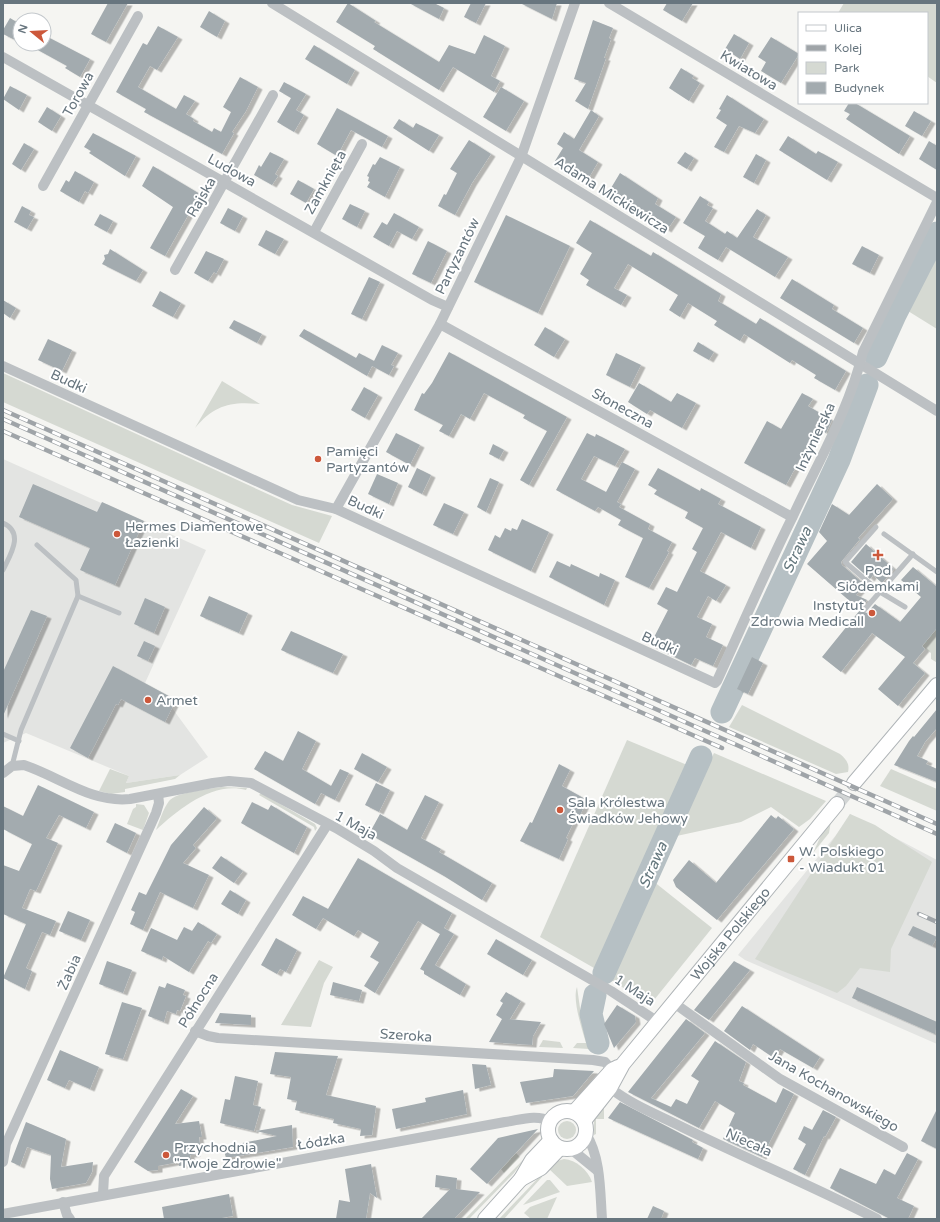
<svg xmlns="http://www.w3.org/2000/svg" width="940" height="1222" font-family="'Varela Round',sans-serif">
  <style>
    .built { fill: #e3e4e2 }
    .green { fill: #d5d9d2 }
    .lines { fill: none; stroke-linecap: round; stroke-linejoin: round }
    .river { stroke: #b6c0c4; stroke-width: 23 }
    .building { fill: #a3abaf; filter: url(#shadow) }
    .secondary-tunnel { stroke: #d2d5d5; stroke-width: 14; stroke-dasharray: 14 7; stroke-linecap: butt }
    .secondary-casing { stroke: #afb4b7; stroke-width: 16 }
    .lane { stroke: #bcc0c3; stroke-width: 5 }
    .street { stroke: #bcc0c3; stroke-width: 10 }
    .secondary { stroke: #fff; stroke-width: 14 }
    .rail-casing { stroke: #9fa4a8; stroke-width: 4.5 }
    .rail { stroke: #fff; stroke-width: 3; stroke-dasharray: 9; stroke-linecap: butt }
    .poi-dot { fill: #cc583b; stroke: #fff; stroke-width: 1.5 }
    .labels { text-anchor: middle; stroke-width: 4; stroke-linejoin: round; paint-order: stroke }
    .street-label { font-size: 14px; fill: #68767f; stroke: #fff }
    .poi-label { font-size: 14px; fill: #68767f; stroke: #fff; text-anchor: start }
    .water-label { font-size: 15px; font-style: italic; fill: #63767c; stroke: #fff }
  </style>
  <defs>
    <filter id="shadow"><feDropShadow dx="4.5" dy="2.5" stdDeviation="0" flood-color="#0004"/></filter>
  </defs>
  <rect width="100%" height="100%" fill="#f5f5f2"/>
  <g class="built">
    <polygon points="3,459 206,550 145,683 176,700 172,708 208,757 180,775 126,783 129,776 26,733 3,743"/>
    <polygon points="850,814 937,860 937,1044 745,960 738,955 836,835"/>
  </g>
  <g class="green">
    <polygon points="844,3 937,3 937,83 927,76 927,13 838,13"/>
    <polygon points="937,256 937,329 908,311"/>
    <polygon points="3,373 292,505 332,516 319,543 3,402"/>
    <path d="M222,381L260,404C231,401 214,405 195,428Z"/>
    <polygon points="937,628 937,660 936,662 931,659 931,653 922,646"/>
    <path d="M742,705L840,754C846,759 850,764 848,772L836,774L729,727Z"/>
    <polygon points="627,740 692,767 601,972 540,937"/>
    <polygon points="714,753 826,801 810,819 799,827 771,807 741,822 672,837"/>
    <polygon points="110,769 129,776 126,783 180,775 175,779 125,789 125,792 111,794 99,791"/>
    <polygon points="891,769 937,789 937,811 880,786"/>
    <path d="M221,787L247,788L246,790C213,781 179,809 156,830C160,820 163,809 169,801C176,792 210,789 221,787Z"/>
    <polygon points="261,793 315,824 317,828 315,831 314,827 259,795"/>
    <polygon points="136,804 144,805 149,813 143,830 127,824 133,809 136,807"/>
    <path d="M850,814L875,825L932,862L891,949L890,972L860,968L846,986L837,993C810,981 782,972 755,959Z"/>
    <polygon points="831,821 829,833 813,853 822,833"/>
    <polygon points="653,881 712,928 650,1005 608,978"/>
    <polygon points="319,960 333,967 324,983 311,1027 281,1025"/>
    <path d="M577,987L581,1015L589,1049L573,1048L577,1043H586C582,1029 572,1000 577,987Z"/>
    <polygon points="543,1040 560,1042 563,1048 539,1047"/>
    <polygon points="604,1105 604,1119 596,1119 596,1134 594,1135 594,1120"/>
    <circle cx="567" cy="1130" r="9"/>
    <polygon points="516,1153 520,1157 504,1173 501,1169"/>
    <polygon points="525,1158 514,1173 469,1219 465,1219"/>
    <path d="M564,1159C576,1160 588,1170 592,1182L567,1186L548,1168L554,1162Z"/>
    <polygon points="542,1174 542,1177 504,1219 499,1219"/>
    <polygon points="547,1180 550,1180 560,1192 523,1205"/>
    <polygon points="557,1197 547,1219 531,1219 524,1213 530,1207"/>
  </g>
  <g class="lines">
    <g class="river">
      <polyline points="876,357 895,315 937,233"/>
      <polyline points="722,712 839,460 867,385"/>
      <polyline points="604,973 701,757"/>
      <polyline points="595,995 591,1014 598,1043"/>
    </g>
  </g>
  <g class="building">
    <polygon points="108,3 128,3 106,42 91,34"/>
    <polygon points="348,3 376,21 374,22 439,62 449,45 475,54 484,35 505,46 491,76 500,81 494,92 453,67 439,90 373,49 375,46 336,22"/>
    <polygon points="409,3 434,3 444,8 439,19"/>
    <polygon points="471,3 486,3 476,23 464,17"/>
    <polygon points="520,3 557,3 552,19"/>
    <polygon points="667,3 693,3 682,21 663,10"/>
    <polygon points="209,11 225,21 217,37 200,27"/>
    <polygon points="10,18 20,24 20,35 17,41 3,34 3,30"/>
    <polygon points="593,20 613,28 609,38 611,39 604,58 606,58 588,109 575,101 586,83 574,79"/>
    <polygon points="158,26 178,37 157,70 150,66 138,87 176,109 184,95 195,101 186,114 194,119 193,121 212,132 214,128 221,132 231,112 223,107 240,77 258,87 246,111 232,132 234,133 222,154 144,112 146,109 116,92 143,43 147,45"/>
    <polygon points="734,34 749,43 740,59 725,49"/>
    <polygon points="44,35 90,59 80,77 65,68 67,66 27,44 44,44"/>
    <polygon points="771,37 799,54 781,83 761,71 766,62 758,57"/>
    <polygon points="314,45 355,70 347,84 305,59"/>
    <polygon points="681,68 694,76 692,78 700,83 689,101 669,88"/>
    <polygon points="284,82 306,94 296,110 304,115 294,132 277,122 291,98 279,91"/>
    <polygon points="10,86 27,95 19,110 3,99"/>
    <polygon points="501,87 524,101 506,131 483,117"/>
    <polygon points="727,95 764,119 755,133 739,126 724,152 714,147 727,125 716,118 721,110 719,109"/>
    <polygon points="849,103 855,103 910,136 899,154 846,119 850,114 844,111"/>
    <polygon points="47,107 61,116 52,131 38,122"/>
    <polygon points="337,108 388,136 382,147 351,130 337,156 317,144"/>
    <polygon points="591,110 599,116 579,150 598,162 587,181 555,161 563,148 557,144 564,132 574,139"/>
    <polygon points="914,111 931,121 922,136 905,126"/>
    <polygon points="399,119 413,128 416,123 439,135 429,151 393,128"/>
    <polygon points="93,133 136,156 125,176 89,153 91,151 84,147"/>
    <polygon points="788,136 816,154 818,151 838,162 827,180 779,150"/>
    <polygon points="469,140 491,154 472,183 455,215 438,206 444,194 446,195 457,173 450,169"/>
    <polygon points="929,141 937,146 937,170 919,159"/>
    <polygon points="24,143 34,149 21,170 12,164"/>
    <polygon points="270,152 284,159 275,174 278,176 272,185 254,175 259,165 261,167"/>
    <polygon points="685,152 694,158 687,169 677,163"/>
    <polygon points="756,154 766,160 754,183 743,177"/>
    <polygon points="380,157 400,167 385,197 367,187 370,182 368,181 369,177 367,176 373,164 375,165"/>
    <polygon points="153,166 200,194 165,256 150,248 173,207 142,186"/>
    <polygon points="75,171 94,182 88,193 85,191 79,202 60,191 66,180 69,182"/>
    <polygon points="620,173 658,198 655,204 676,217 667,230 608,193"/>
    <polygon points="298,180 314,189 306,203 290,194"/>
    <polygon points="700,196 709,202 707,205 713,208 705,221 725,234 727,231 737,238 757,209 766,215 753,237 788,257 775,277 726,247 718,260 698,248 705,236 683,223"/>
    <polygon points="350,204 365,211 357,227 342,219"/>
    <polygon points="22,206 31,211 29,215 34,217 27,229 14,222"/>
    <polygon points="228,208 243,216 235,231 220,223"/>
    <polygon points="394,213 419,227 412,239 397,231 389,246 373,237 382,222 387,225"/>
    <polygon points="100,214 113,221 107,232 94,225"/>
    <polygon points="506,215 570,246 538,313 474,282"/>
    <polygon points="590,220 651,256 653,252 721,294 718,301 756,324 760,318 846,371 835,390 814,378 816,375 792,360 790,363 744,334 740,341 714,325 717,321 688,303 680,317 669,310 678,295 628,264 614,288 627,295 621,305 586,285 589,280 580,274 592,253 576,243"/>
    <polygon points="266,230 284,239 275,254 258,245"/>
    <polygon points="428,241 447,251 431,283 412,274"/>
    <polygon points="862,246 879,255 870,273 852,264"/>
    <polygon points="110,249 143,270 136,281 102,264 105,259 104,255 108,254"/>
    <polygon points="206,251 224,259 216,274 214,272 208,281 194,273"/>
    <polygon points="369,277 380,282 362,319 351,314"/>
    <polygon points="792,279 834,305 832,309 863,328 854,343 780,298"/>
    <polygon points="160,291 181,303 173,317 152,306"/>
    <polygon points="3,300 16,308 10,318 3,313"/>
    <polygon points="234,320 262,334 257,343 229,328"/>
    <polygon points="545,327 565,339 554,357 534,345"/>
    <polygon points="304,329 356,358 359,353 374,361 382,345 398,353 391,365 394,366 389,375 372,366 367,376 299,336"/>
    <polygon points="48,339 72,350 62,371 38,360"/>
    <polygon points="698,342 714,352 709,360 693,351"/>
    <polygon points="449,352 567,417 529,485 520,480 547,431 523,418 525,415 484,393 470,419 461,414 449,436 439,431 443,425 414,410 422,393 424,394 432,383"/>
    <polygon points="616,353 641,365 630,387 606,375"/>
    <polygon points="639,383 671,402 677,393 696,403 682,428 650,410 647,414 628,402"/>
    <polygon points="364,387 378,395 365,418 351,410"/>
    <polygon points="802,393 813,399 808,406 832,420 826,433 817,428 786,485 744,463 767,421 781,429"/>
    <polygon points="396,433 420,445 410,465 386,452"/>
    <polygon points="587,433 595,437 596,434 625,449 615,466 594,456 581,479 606,492 622,462 635,469 617,502 621,504 619,507 650,524 648,529 672,542 667,551 669,552 649,588 625,577 643,538 618,525 621,520 598,507 595,511 556,490"/>
    <polygon points="493,444 504,450 499,459 489,454"/>
    <polygon points="417,468 431,475 422,494 408,487"/>
    <polygon points="658,468 700,491 701,488 721,499 718,504 761,527 751,548 721,532 700,571 726,585 716,601 708,596 697,617 712,624 706,637 723,645 713,666 695,658 691,665 650,645 668,610 657,604 666,587 677,592 697,552 692,549 703,528 685,518 688,512 654,494 657,490 648,485"/>
    <polygon points="377,474 398,483 389,504 368,494"/>
    <polygon points="490,478 499,482 486,512 477,507"/>
    <polygon points="33,484 97,512 102,502 144,521 115,585 80,570 90,548 19,517"/>
    <polygon points="877,484 893,499 858,538 860,539 841,562 842,565 865,585 856,595 867,600 862,607 861,611 867,613 875,604 900,622 921,597 901,580 913,567 937,587 937,628 922,646 925,649 913,663 925,673 898,706 878,689 905,657 872,633 841,672 822,657 860,610 807,564 827,541 819,532 832,504 849,515"/>
    <polygon points="444,503 464,512 453,534 433,525"/>
    <polygon points="522,519 549,532 531,571 488,550 495,535 500,538 505,528 511,531 512,528 517,530"/>
    <polygon points="866,544 894,569 882,583 873,575 870,579 851,562"/>
    <polygon points="557,561 570,567 571,564 599,577 600,573 615,580 604,605 549,577"/>
    <polygon points="209,596 248,613 239,633 200,616"/>
    <polygon points="145,598 165,607 154,633 134,624"/>
    <polygon points="31,610 47,616 3,716 3,672"/>
    <polygon points="291,631 343,654 333,673 281,650"/>
    <polygon points="144,641 155,646 148,661 137,656"/>
    <polygon points="752,657 763,663 748,694 737,689"/>
    <polygon points="113,666 176,700 165,722 121,699 118,705 116,704 88,758 70,748"/>
    <polygon points="937,709 937,728 925,742 917,756 928,761 926,764 937,769 937,782 894,765 909,741 913,736 914,737"/>
    <polygon points="298,731 316,741 302,769 331,786 340,769 349,773 335,800 321,793 315,804 254,769 265,751 283,761"/>
    <polygon points="362,753 387,767 378,782 354,769"/>
    <polygon points="559,764 570,770 562,786 587,800 578,820 575,819 566,838 568,839 559,859 520,841 530,822 532,823"/>
    <polygon points="376,783 390,790 379,812 365,805"/>
    <polygon points="38,785 94,812 86,828 59,815 46,838 58,843 36,891 30,889 22,908 56,921 50,935 42,932 26,968 32,971 25,989 3,978 26,924 3,914 3,865 19,871 32,844 3,829 3,806 23,816"/>
    <polygon points="425,795 439,802 421,838 441,849 439,852 492,883 482,900 444,876 369,834 380,814 407,830"/>
    <polygon points="252,802 268,810 271,805 307,827 294,853 241,823"/>
    <polygon points="204,807 217,818 193,845 196,848 183,863 209,875 193,908 160,892 143,930 130,924 135,912 131,910 139,892 146,895 171,845"/>
    <polygon points="771,815 776,819 778,816 794,829 717,920 676,887 673,880 689,860 716,883"/>
    <polygon points="115,823 136,833 127,853 106,842"/>
    <polygon points="221,856 243,871 234,883 212,868"/>
    <polygon points="358,858 452,913 444,928 454,934 435,965 466,984 460,995 424,974 424,971 420,969 440,934 418,921 375,993 364,986 379,962 370,957 379,942 358,930 354,936 323,918 316,929 292,915 303,896 328,909"/>
    <polygon points="230,890 246,900 238,914 221,904"/>
    <polygon points="68,911 90,920 81,940 59,931"/>
    <polygon points="198,922 217,934 211,943 208,941 189,972 163,956 162,960 141,951 151,928 177,940 184,927 192,931"/>
    <polygon points="913,926 937,937 932,946 908,935"/>
    <polygon points="276,938 297,950 286,972 280,969 277,974 261,965"/>
    <polygon points="496,939 532,960 523,975 487,954"/>
    <polygon points="107,961 132,970 123,993 99,984"/>
    <polygon points="734,961 750,970 709,1020 694,1010"/>
    <polygon points="333,982 362,990 359,1001 330,995"/>
    <polygon points="167,983 185,990 183,995 186,996 180,1011 177,1010 176,1014 167,1011 164,1022 148,1016 159,986 165,988"/>
    <polygon points="857,987 937,1022 935,1034 852,998"/>
    <polygon points="506,992 521,1001 510,1019 508,1019 541,1022 533,1036 532,1045 489,1042 502,1019 496,1015 503,1003 500,1001"/>
    <polygon points="122,1002 142,1008 123,1059 105,1054"/>
    <polygon points="617,1005 635,1016 636,1022 614,1048 604,1024"/>
    <polygon points="742,1006 820,1057 813,1068 780,1049 774,1058 753,1044 750,1050 724,1031"/>
    <polygon points="220,1013 251,1015 251,1025 215,1023"/>
    <polygon points="686,1019 705,1033 651,1098 671,1107 676,1099 687,1104 699,1081 691,1076 715,1041 746,1062 739,1081 744,1083 743,1085 776,1103 783,1088 794,1094 762,1157 723,1139 735,1113 715,1101 699,1128 628,1092"/>
    <polygon points="60,1050 99,1067 90,1089 69,1080 65,1088 47,1080"/>
    <polygon points="275,1052 338,1056 326,1095 376,1106 372,1135 360,1136 361,1129 333,1123 334,1119 295,1110 297,1101 287,1099 291,1077 270,1074"/>
    <polygon points="472,1064 486,1065 491,1085 475,1089"/>
    <polygon points="554,1069 594,1071 573,1096 526,1103 520,1082 553,1077"/>
    <polygon points="235,1076 258,1081 253,1105 261,1107 254,1131 220,1123 225,1099 230,1100"/>
    <polygon points="181,1089 193,1096 175,1124 199,1121 202,1137 199,1137 200,1145 195,1146 196,1154 190,1155 192,1164 179,1166 179,1162 158,1166 158,1170 148,1171 134,1162"/>
    <polygon points="463,1090 467,1114 396,1129 392,1109 426,1102 425,1098"/>
    <polygon points="620,1102 693,1140 692,1142 703,1148 698,1159 608,1118"/>
    <polygon points="937,1109 937,1149 921,1141"/>
    <polygon points="823,1110 836,1117 825,1137 824,1136 805,1175 793,1169 806,1144 798,1139 804,1126 812,1130"/>
    <polygon points="26,1122 66,1139 61,1167 93,1162 92,1172 86,1183 52,1189 50,1179 51,1155 27,1147 20,1166 11,1162"/>
    <polygon points="292,1125 293,1147 226,1158 223,1147 277,1136 256,1131"/>
    <polygon points="538,1129 487,1184 470,1169 498,1138"/>
    <polygon points="907,1153 918,1159 897,1198 914,1206 908,1219 890,1219 830,1188 840,1168 876,1184 884,1169 895,1175"/>
    <polygon points="371,1164 377,1198 370,1193 366,1219 336,1219 339,1200 350,1202 345,1169"/>
    <polygon points="436,1175 457,1178 456,1189 480,1192 454,1219 421,1219 450,1189 435,1187"/>
    <polygon points="229,1194 233,1216 216,1219 164,1219 162,1207"/>
    <polygon points="653,1206 664,1211 661,1219 647,1219"/>
  </g>
  <g class="lines">
    <polyline class="secondary-tunnel" points="837,804 854,783"/>
    <defs>
      <g id="secondary">
        <polyline points="854,783 937,685"/>
        <circle cx="567" cy="1130" r="19"/>
        <polyline points="574,1112 612,1070 618,1067"/>
        <path id="s1" d="M584,1121L610,1088L623,1064L837,804"/>
        <polyline points="521,1179 541,1168 560,1148"/>
        <polyline points="485,1219 521,1179 532,1160 551,1140"/>
      </g>
    </defs>
    <use href="#secondary" class="secondary-casing"/>
    <g class="lane">
      <path d="M3,523C25,533 10,555 3,570"/>
      <polyline points="876,527 845,562 880,592 905,607"/>
      <polyline points="884,534 937,572"/>
      <polyline points="78,596 119,613"/>
      <polyline points="865,609 913,554"/>
      <polyline points="3,734 19,741"/>
      <polyline points="12,766 21,730 78,596 76,580 37,545"/>
    </g>
    <g class="street">
      <polyline points="272,3 937,411"/>
      <polyline points="609,3 937,198"/>
      <polyline points="3,57 432,300 448,307"/>
      <polyline points="43,186 138,16"/>
      <polyline points="314,232 362,144"/>
      <polyline points="175,270 273,95"/>
      <polyline points="440,324 792,517"/>
      <path d="M3,366L298,500L336,509L715,683L717,681C742,626 766,570 793,516C818,462 849,410 863,352L937,202"/>
      <polyline points="336,509 440,324 521,157 575,3"/>
      <path d="M3,773L12,766L24,765C60,777 91,803 130,799L213,783L229,781L251,783L336,828L374,851L397,868L611,991L658,1022"/>
      <polyline points="674,1003 780,1079 903,1147"/>
      <polyline points="195,1031 208,1036 218,1038 593,1060 605,1062 612,1070"/>
      <path d="M610,1088C632,1105 658,1115 682,1127C747,1159 813,1186 877,1219"/>
      <path d="M586,1134C601,1158 600,1191 602,1219"/>
      <polyline points="571,1149 598,1171"/>
      <polyline points="3,1162 6,1144 156,813 159,803 158,794"/>
      <polyline points="103,1194 104,1176 327,825"/>
      <polyline points="63,1202 67,1215 70,1219"/>
      <path d="M3,1214L505,1122C520,1120 536,1114 550,1121"/>
    </g>
    <use href="#secondary" class="secondary"/>
    <defs>
      <g id="rail">
        <polyline points="3,410 937,824"/>
        <polyline points="3,419 937,834"/>
        <polyline points="3,431 722,748"/>
        <polyline points="919,914 937,922"/>
      </g>
    </defs>
    <use href="#rail" class="rail-casing"/>
    <use href="#rail" class="rail"/>
  </g>
  <g class="poi-dot">
    <circle cx="318" cy="459" r="4"/>
    <circle cx="117" cy="534" r="4"/>
    <path d="M876 549h4v4h4v4h-4v4h-4v-4h-4v-4h4z"/>
    <circle cx="872" cy="613" r="4"/>
    <circle cx="148" cy="700" r="4"/>
    <circle cx="560" cy="810" r="4"/>
    <rect x="787" y="855" width="8" height="8" rx="2"/>
    <circle cx="166" cy="1155" r="4"/>
  </g>
  <g class="labels">
    <g class="street-label">
      <text transform="translate(749 70) rotate(31)" y="5">Kwiatowa</text>
      <text transform="translate(78 94) rotate(-61)" y="5">Torowa</text>
      <text transform="translate(232 170) rotate(29)" y="5">Ludowa</text>
      <text transform="translate(325 182) rotate(-61)" y="5">Zamknięta</text>
      <text transform="translate(612 195) rotate(32)" y="5">Adama Mickiewicza</text>
      <text transform="translate(201 197) rotate(-60)" y="5">Rajska</text>
      <text transform="translate(457 256) rotate(-64)" y="5">Partyzantów</text>
      <text transform="translate(69 381) rotate(25)" y="5">Budki</text>
      <text transform="translate(623 408) rotate(29)" y="5">Słoneczna</text>
      <text transform="translate(815 437) rotate(-65)" y="5">Inżynierska</text>
      <text transform="translate(366 507) rotate(25)" y="5">Budki</text>
      <text transform="translate(660 643) rotate(25)" y="5">Budki</text>
      <text transform="translate(356 825) rotate(29)" y="5">1 Maja</text>
      <text dy="5" stroke="none"><textPath href="#s1" startOffset="238">Wojska Polskiego</textPath></text>
      <text transform="translate(69 972) rotate(-66)" y="5">Żabia</text>
      <text transform="translate(635 990) rotate(33)" y="5">1 Maja</text>
      <text transform="translate(198 1000) rotate(-58)" y="5">Północna</text>
      <text transform="translate(406 1035) rotate(4)" y="5">Szeroka</text>
      <text transform="translate(834 1091) rotate(30)" y="5">Jana Kochanowskiego</text>
      <text transform="translate(321 1141) rotate(-10)" y="5">Łódzka</text>
      <text transform="translate(749 1142) rotate(24)" y="5">Niecała</text>
    </g>
    <g class="poi-label">
      <text x="326" y="456">Pamięci<tspan x="326" dy="16">Partyzantów</tspan></text>
      <text x="125" y="531">Hermes Diamentowe<tspan x="125" dy="16">Łazienki</tspan></text>
      <text x="878" y="575" text-anchor="middle">Pod<tspan x="878" dy="16">Siódemkami</tspan></text>
      <text x="864" y="610" text-anchor="end">Instytut<tspan x="864" dy="16">Zdrowia Medicall</tspan></text>
      <text x="156" y="705">Armet</text>
      <text x="568" y="807">Sala Królestwa<tspan x="568" dy="16">Świadków Jehowy</tspan></text>
      <text x="799" y="856">W. Polskiego<tspan x="799" dy="16">- Wiadukt 01</tspan></text>
      <text x="174" y="1152">Przychodnia<tspan x="174" dy="16">"Twoje Zdrowie"</tspan></text>
    </g>
    <g class="water-label">
      <text transform="translate(797 550) rotate(-65)" y="5">Strawa</text>
      <text transform="translate(653 865) rotate(-66)" y="5">Strawa</text>
    </g>
  </g>
  <rect width="940" height="1222" fill="none" stroke="#68767f" stroke-width="8"/>
  <rect x="798" y="12" width="130" height="92" fill="#ffffff" stroke="#c3c8cc"/>
  <rect x="806" y="25" width="20" height="6" fill="#ffffff" stroke="#c3c8cc"/>
  <text x="834" y="32" font-size="12" fill="#68767f">Ulica</text>
  <rect x="806" y="45" width="20" height="6" fill="#9fa4a8" stroke="#c3c8cc"/>
  <text x="834" y="52" font-size="12" fill="#68767f">Kolej</text>
  <rect x="806" y="62" width="20" height="12" fill="#d5d9d2" stroke="#c3c8cc"/>
  <text x="834" y="72" font-size="12" fill="#68767f">Park</text>
  <rect x="806" y="82" width="20" height="12" fill="#a3abaf" stroke="#c3c8cc"/>
  <text x="834" y="92" font-size="12" fill="#68767f">Budynek</text>
  <g transform="translate(32 32) rotate(288)"><circle r="19" fill="#ffffff" stroke="#c3c8cc"/>
  <path d="M0-3L7 15L0 10L-7 15Z" fill="#cc583b"/>
  <text y="-6" font-size="11" font-weight="bold" text-anchor="middle" fill="#68767f">N</text>
  </g>
</svg>
